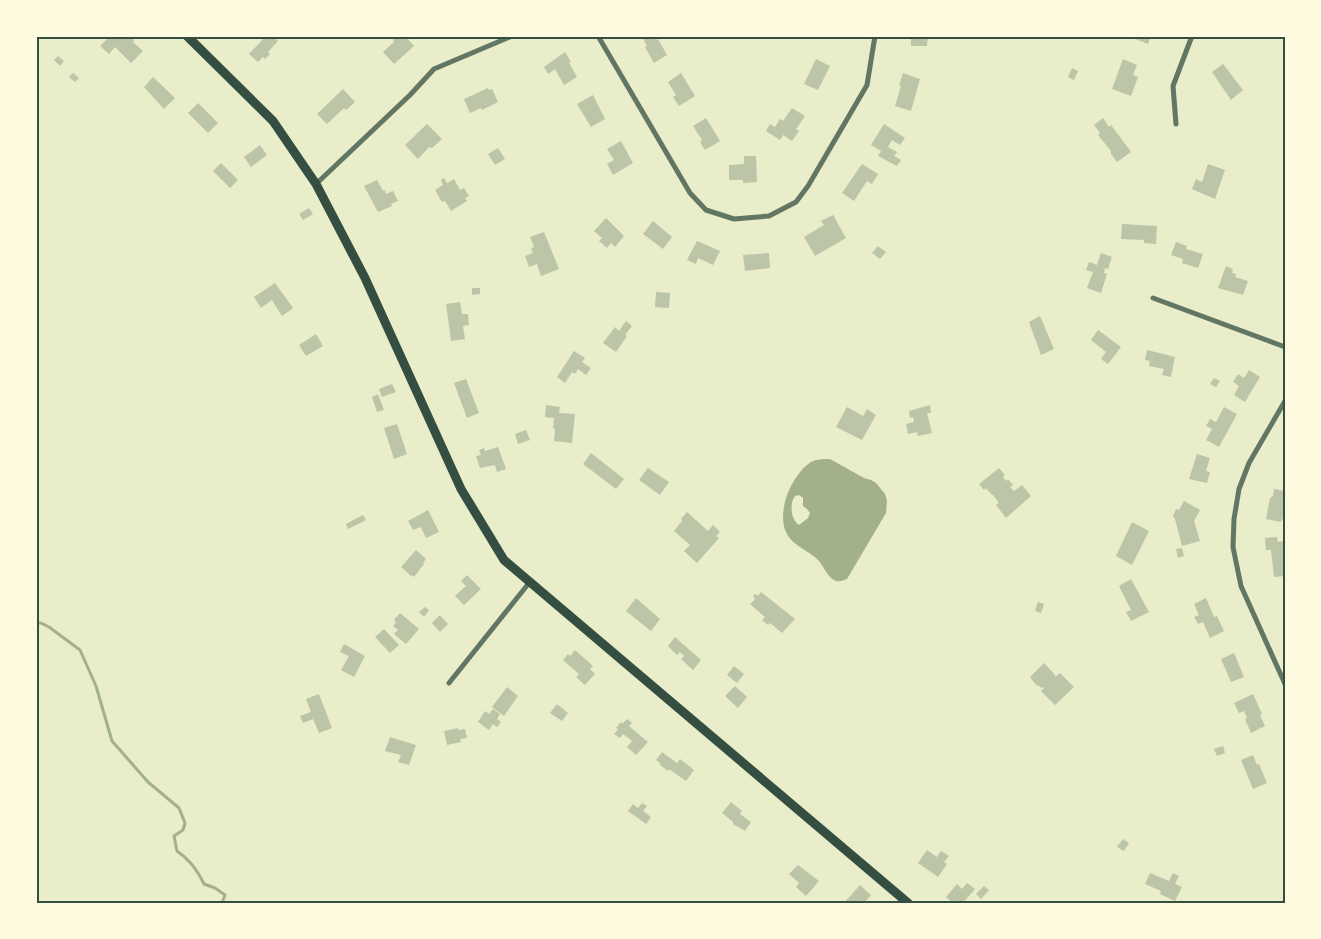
<svg xmlns="http://www.w3.org/2000/svg" width="1321" height="939" font-family="Karla,sans-serif">
  <style>
    .water { fill: #a3b18a; fill-rule: evenodd }
    .lines { fill: none; stroke-linecap: round; stroke-linejoin: round }
    .stream { stroke: #a3b18a; stroke-width: 3 }
    .building { fill: #bcc5a7 }
    .minor { stroke: #617663; stroke-width: 5 }
    .secondary { stroke: #344e41; stroke-width: 9 }
    .neatline { fill: none; stroke: #344e41; stroke-width: 2 }
  </style>
  <rect width="100%" height="100%" fill="#e9edc9"/>
  <path class="water" d="M830,459L864,478L871,480L876,483L885,494L887,500L886,513L847,579C844,580 840,582 836,581C828,578 824,567 819,561C810,551 793,546 787,534C775,513 792,474 811,462C817,459 823,459 830,459ZM799,495L803,498V506L807,509L810,513L808,518L799,525C791,520 789,504 795,496Z"/>
  <g class="lines">
    <path class="stream" d="M36,623H41L49,627L80,650L96,686L112,741L148,782L179,808L185,823L183,830L174,836L177,851C189,859 198,871 204,884L215,888L225,895L222,903"/>
  </g>
  <g class="building">
    <polygon points="110,36 130,36 134,40 133,42 143,51 131,63 115,47 109,54 100,46"/>
    <polygon points="266,36 273,36 278,41 268,52 270,54 265,59 263,57 258,62 249,54"/>
    <polygon points="397,36 405,36 414,46 394,64 383,52 394,42 393,40"/>
    <polygon points="642,36 654,36 656,40 658,39 667,55 654,63 645,47 647,46"/>
    <polygon points="820,36 841,36 841,39 819,38"/>
    <polygon points="911,36 928,36 927,46 911,46"/>
    <polygon points="1134,36 1151,36 1148,44 1133,38"/>
    <polygon points="565,52 571,62 569,63 577,77 564,85 555,69 548,74 544,67"/>
    <polygon points="58,56 64,61 60,66 54,60"/>
    <polygon points="816,59 830,66 818,90 804,84"/>
    <polygon points="1123,59 1137,65 1133,75 1138,77 1131,96 1112,89"/>
    <polygon points="1223,64 1243,90 1231,100 1212,72"/>
    <polygon points="1072,68 1078,71 1074,80 1068,77"/>
    <polygon points="73,73 79,78 75,82 69,77"/>
    <polygon points="681,73 695,96 679,106 673,97 676,95 668,82"/>
    <polygon points="903,73 920,79 911,111 895,106 901,86 899,86"/>
    <polygon points="153,77 175,98 164,109 144,87"/>
    <polygon points="488,88 489,90 492,89 498,102 482,110 481,108 470,113 464,99"/>
    <polygon points="343,89 355,102 346,110 344,108 327,124 317,114"/>
    <polygon points="593,95 605,119 591,127 577,104"/>
    <polygon points="198,103 218,123 208,133 188,113"/>
    <polygon points="792,108 805,116 796,129 799,131 792,141 783,135 780,140 766,131 770,124 775,127 780,119 783,121"/>
    <polygon points="706,118 720,141 705,150 700,142 702,140 693,126"/>
    <polygon points="1103,118 1109,127 1111,125 1131,152 1117,162 1111,154 1111,151 1098,135 1100,133 1094,125"/>
    <polygon points="427,124 442,139 432,148 429,147 418,159 405,145"/>
    <polygon points="884,124 905,138 900,145 892,140 888,147 897,152 894,156 901,160 897,166 878,156 881,151 871,145"/>
    <polygon points="621,141 633,163 613,175 607,164 614,160 607,149"/>
    <polygon points="260,145 267,155 251,167 244,157"/>
    <polygon points="498,148 505,159 495,165 488,154"/>
    <polygon points="744,156 756,156 757,182 743,183 743,180 729,180 729,165 744,164"/>
    <polygon points="221,163 238,180 230,188 213,171"/>
    <polygon points="862,164 878,174 872,184 867,181 854,201 842,193"/>
    <polygon points="1208,164 1225,170 1215,199 1192,189 1196,179 1202,182"/>
    <polygon points="444,178 447,183 454,179 460,190 464,188 469,196 465,198 467,201 451,211 445,201 442,202 435,190 443,185 441,180"/>
    <polygon points="377,180 383,191 385,190 386,194 393,191 398,201 391,204 392,206 378,212 364,186"/>
    <polygon points="309,208 313,214 303,220 299,214"/>
    <polygon points="833,215 846,238 815,256 804,237 824,225 821,221"/>
    <polygon points="606,218 624,236 615,247 611,243 607,248 599,241 602,238 594,231"/>
    <polygon points="653,221 672,237 663,249 643,234"/>
    <polygon points="1122,224 1157,226 1156,244 1144,243 1144,240 1121,239"/>
    <polygon points="544,232 559,269 541,276 537,264 529,267 525,256 533,253 531,248 534,247 530,237"/>
    <polygon points="697,241 720,251 713,265 698,258 696,264 687,260"/>
    <polygon points="1176,242 1187,246 1186,249 1203,254 1198,268 1182,263 1183,259 1171,255"/>
    <polygon points="878,246 886,252 880,259 872,253"/>
    <polygon points="769,253 770,268 745,271 743,255"/>
    <polygon points="1101,253 1112,257 1108,269 1105,268 1104,273 1107,274 1101,293 1087,288 1093,272 1086,270 1089,262 1097,265"/>
    <polygon points="1226,266 1233,269 1232,273 1236,274 1235,277 1248,281 1243,295 1218,288"/>
    <polygon points="275,283 293,308 282,316 272,300 261,308 254,297"/>
    <polygon points="472,288 480,288 480,294 472,295"/>
    <polygon points="656,292 670,293 669,308 655,307"/>
    <polygon points="460,302 462,314 468,314 469,325 463,326 465,339 451,341 446,304"/>
    <polygon points="1040,316 1054,349 1041,355 1029,322"/>
    <polygon points="626,321 632,326 625,335 627,336 616,352 603,343 615,327 619,331"/>
    <polygon points="1098,330 1121,347 1108,364 1101,359 1106,352 1091,340"/>
    <polygon points="316,334 323,346 306,356 299,345"/>
    <polygon points="1147,350 1175,357 1171,377 1162,375 1164,369 1149,366 1150,361 1145,360"/>
    <polygon points="574,351 585,358 582,362 591,368 586,375 578,369 575,374 572,372 565,383 557,377"/>
    <polygon points="1249,370 1260,377 1245,402 1234,395 1239,386 1233,382 1238,374 1244,378"/>
    <polygon points="1214,378 1220,381 1216,387 1210,384"/>
    <polygon points="466,379 479,413 467,418 454,383"/>
    <polygon points="392,384 396,392 382,397 379,389"/>
    <polygon points="378,394 384,410 377,412 372,397"/>
    <polygon points="546,405 560,407 559,413 575,414 572,443 554,441 555,429 553,428 554,418 545,417"/>
    <polygon points="930,405 931,413 927,413 932,433 918,436 917,432 908,434 906,424 914,422 913,417 910,418 909,411"/>
    <polygon points="847,407 863,416 867,409 876,415 862,440 836,427"/>
    <polygon points="1224,407 1237,414 1219,447 1206,440 1212,429 1206,426 1210,419 1216,422"/>
    <polygon points="397,424 407,454 394,459 384,428"/>
    <polygon points="526,430 530,440 518,444 515,434"/>
    <polygon points="498,447 506,469 497,472 495,465 480,468 476,456 481,455 479,450 484,448 485,451"/>
    <polygon points="591,453 624,479 616,489 583,464"/>
    <polygon points="1197,454 1210,458 1206,471 1210,472 1207,483 1189,479"/>
    <polygon points="648,468 669,482 660,495 639,480"/>
    <polygon points="999,468 1005,475 1003,477 1006,481 1008,479 1013,485 1010,487 1014,491 1022,485 1031,496 1006,518 996,505 999,503 993,495 992,495 986,488 984,490 979,484"/>
    <polygon points="1274,489 1285,491 1283,511 1285,511 1285,520 1282,519 1281,522 1266,519 1270,498 1273,496"/>
    <polygon points="1184,501 1200,510 1194,521 1200,541 1182,546 1175,519 1173,516 1176,509 1179,510"/>
    <polygon points="428,510 439,532 426,538 421,527 413,530 408,521"/>
    <polygon points="687,512 708,531 713,525 720,532 716,536 719,538 697,563 684,551 690,545 674,531 682,521 681,519"/>
    <polygon points="363,515 366,520 348,529 346,524"/>
    <polygon points="1132,522 1149,531 1132,565 1116,556"/>
    <polygon points="1277,537 1278,542 1284,541 1285,576 1274,577 1271,550 1266,550 1265,538"/>
    <polygon points="1182,548 1184,556 1178,558 1176,549"/>
    <polygon points="416,550 426,559 423,563 424,564 414,577 412,575 411,576 401,567"/>
    <polygon points="467,575 481,589 464,605 455,596 466,586 461,581"/>
    <polygon points="1131,579 1149,612 1131,621 1126,612 1131,610 1119,586"/>
    <polygon points="761,592 795,619 782,633 770,623 768,625 762,620 765,617 750,604 755,599 753,596 755,594 758,596"/>
    <polygon points="636,598 660,619 651,631 626,611"/>
    <polygon points="1206,598 1214,617 1217,616 1224,631 1210,638 1203,622 1198,624 1194,617 1199,615 1194,604"/>
    <polygon points="1038,602 1044,604 1041,613 1035,611"/>
    <polygon points="425,607 429,610 424,617 419,612"/>
    <polygon points="400,613 419,629 406,644 394,634 398,630 393,626 396,622 394,620"/>
    <polygon points="440,615 448,624 440,632 432,623"/>
    <polygon points="384,629 399,645 390,653 375,637"/>
    <polygon points="675,637 701,660 693,670 681,659 684,656 680,652 677,655 668,646"/>
    <polygon points="344,644 365,656 354,677 341,670 349,656 340,652"/>
    <polygon points="575,650 593,666 590,669 595,674 585,685 576,677 579,674 563,660 568,654 570,656"/>
    <polygon points="1234,653 1244,677 1231,682 1221,659"/>
    <polygon points="1044,663 1055,675 1055,677 1060,673 1074,687 1055,705 1041,691 1044,688 1043,687 1041,688 1038,685 1037,686 1030,677"/>
    <polygon points="734,666 744,674 737,683 727,675"/>
    <polygon points="735,686 747,697 738,708 725,696"/>
    <polygon points="507,687 518,696 504,716 492,707"/>
    <polygon points="319,694 332,728 319,733 313,719 303,723 300,716 311,712 306,699"/>
    <polygon points="1253,694 1262,714 1260,715 1265,726 1251,733 1245,719 1247,718 1244,711 1239,713 1234,703"/>
    <polygon points="557,704 568,713 562,721 550,713"/>
    <polygon points="493,709 500,714 497,719 501,722 497,727 493,724 489,730 478,722 485,711 489,714"/>
    <polygon points="627,719 632,723 629,726 648,742 636,755 627,747 632,741 623,734 620,738 614,734 618,729 616,728 621,722 622,724"/>
    <polygon points="458,728 458,730 465,729 467,738 460,739 461,742 447,745 444,731"/>
    <polygon points="390,737 416,745 409,765 398,762 401,755 385,751"/>
    <polygon points="1223,746 1225,753 1217,756 1214,749"/>
    <polygon points="662,752 677,763 680,759 694,770 686,781 669,769 668,771 660,765 661,764 656,760"/>
    <polygon points="1253,755 1257,765 1259,764 1267,783 1253,789 1241,760"/>
    <polygon points="731,802 742,811 740,814 751,822 745,831 733,824 733,822 722,813"/>
    <polygon points="642,803 647,806 643,811 651,817 646,824 628,811 633,804 638,808"/>
    <polygon points="1123,839 1129,843 1124,851 1117,847"/>
    <polygon points="927,850 937,857 941,851 949,856 944,862 947,864 938,877 918,863"/>
    <polygon points="798,865 819,881 806,896 796,887 799,883 789,874"/>
    <polygon points="1150,873 1169,881 1173,873 1179,876 1175,884 1182,887 1175,901 1160,894 1161,891 1145,884"/>
    <polygon points="967,883 975,889 963,903 953,903 946,897 957,884 962,889"/>
    <polygon points="860,885 871,895 866,901 868,903 844,903"/>
    <polygon points="984,886 989,890 981,899 976,894"/>
  </g>
  <g class="lines">
    <g class="minor">
      <polyline points="598,36 690,193 706,210 734,219 769,216 796,202 808,186 867,85 875,36"/>
      <polyline points="1176,124 1173,86 1192,36"/>
      <polyline points="316,184 410,95 434,69 512,36"/>
      <polyline points="1153,298 1285,347"/>
      <polyline points="1285,401 1249,463 1239,489 1234,519 1233,547 1241,586 1285,684"/>
      <polyline points="449,683 529,583"/>
    </g>
    <polyline class="secondary" points="187,36 273,121 316,184 365,278 461,489 504,560 908,903"/>
  </g>
  <rect width="1321" height="939" fill="none" stroke="#fefae0" stroke-width="75"/>
  <rect x="38" y="38" width="1246" height="864" class="neatline"/>
</svg>
